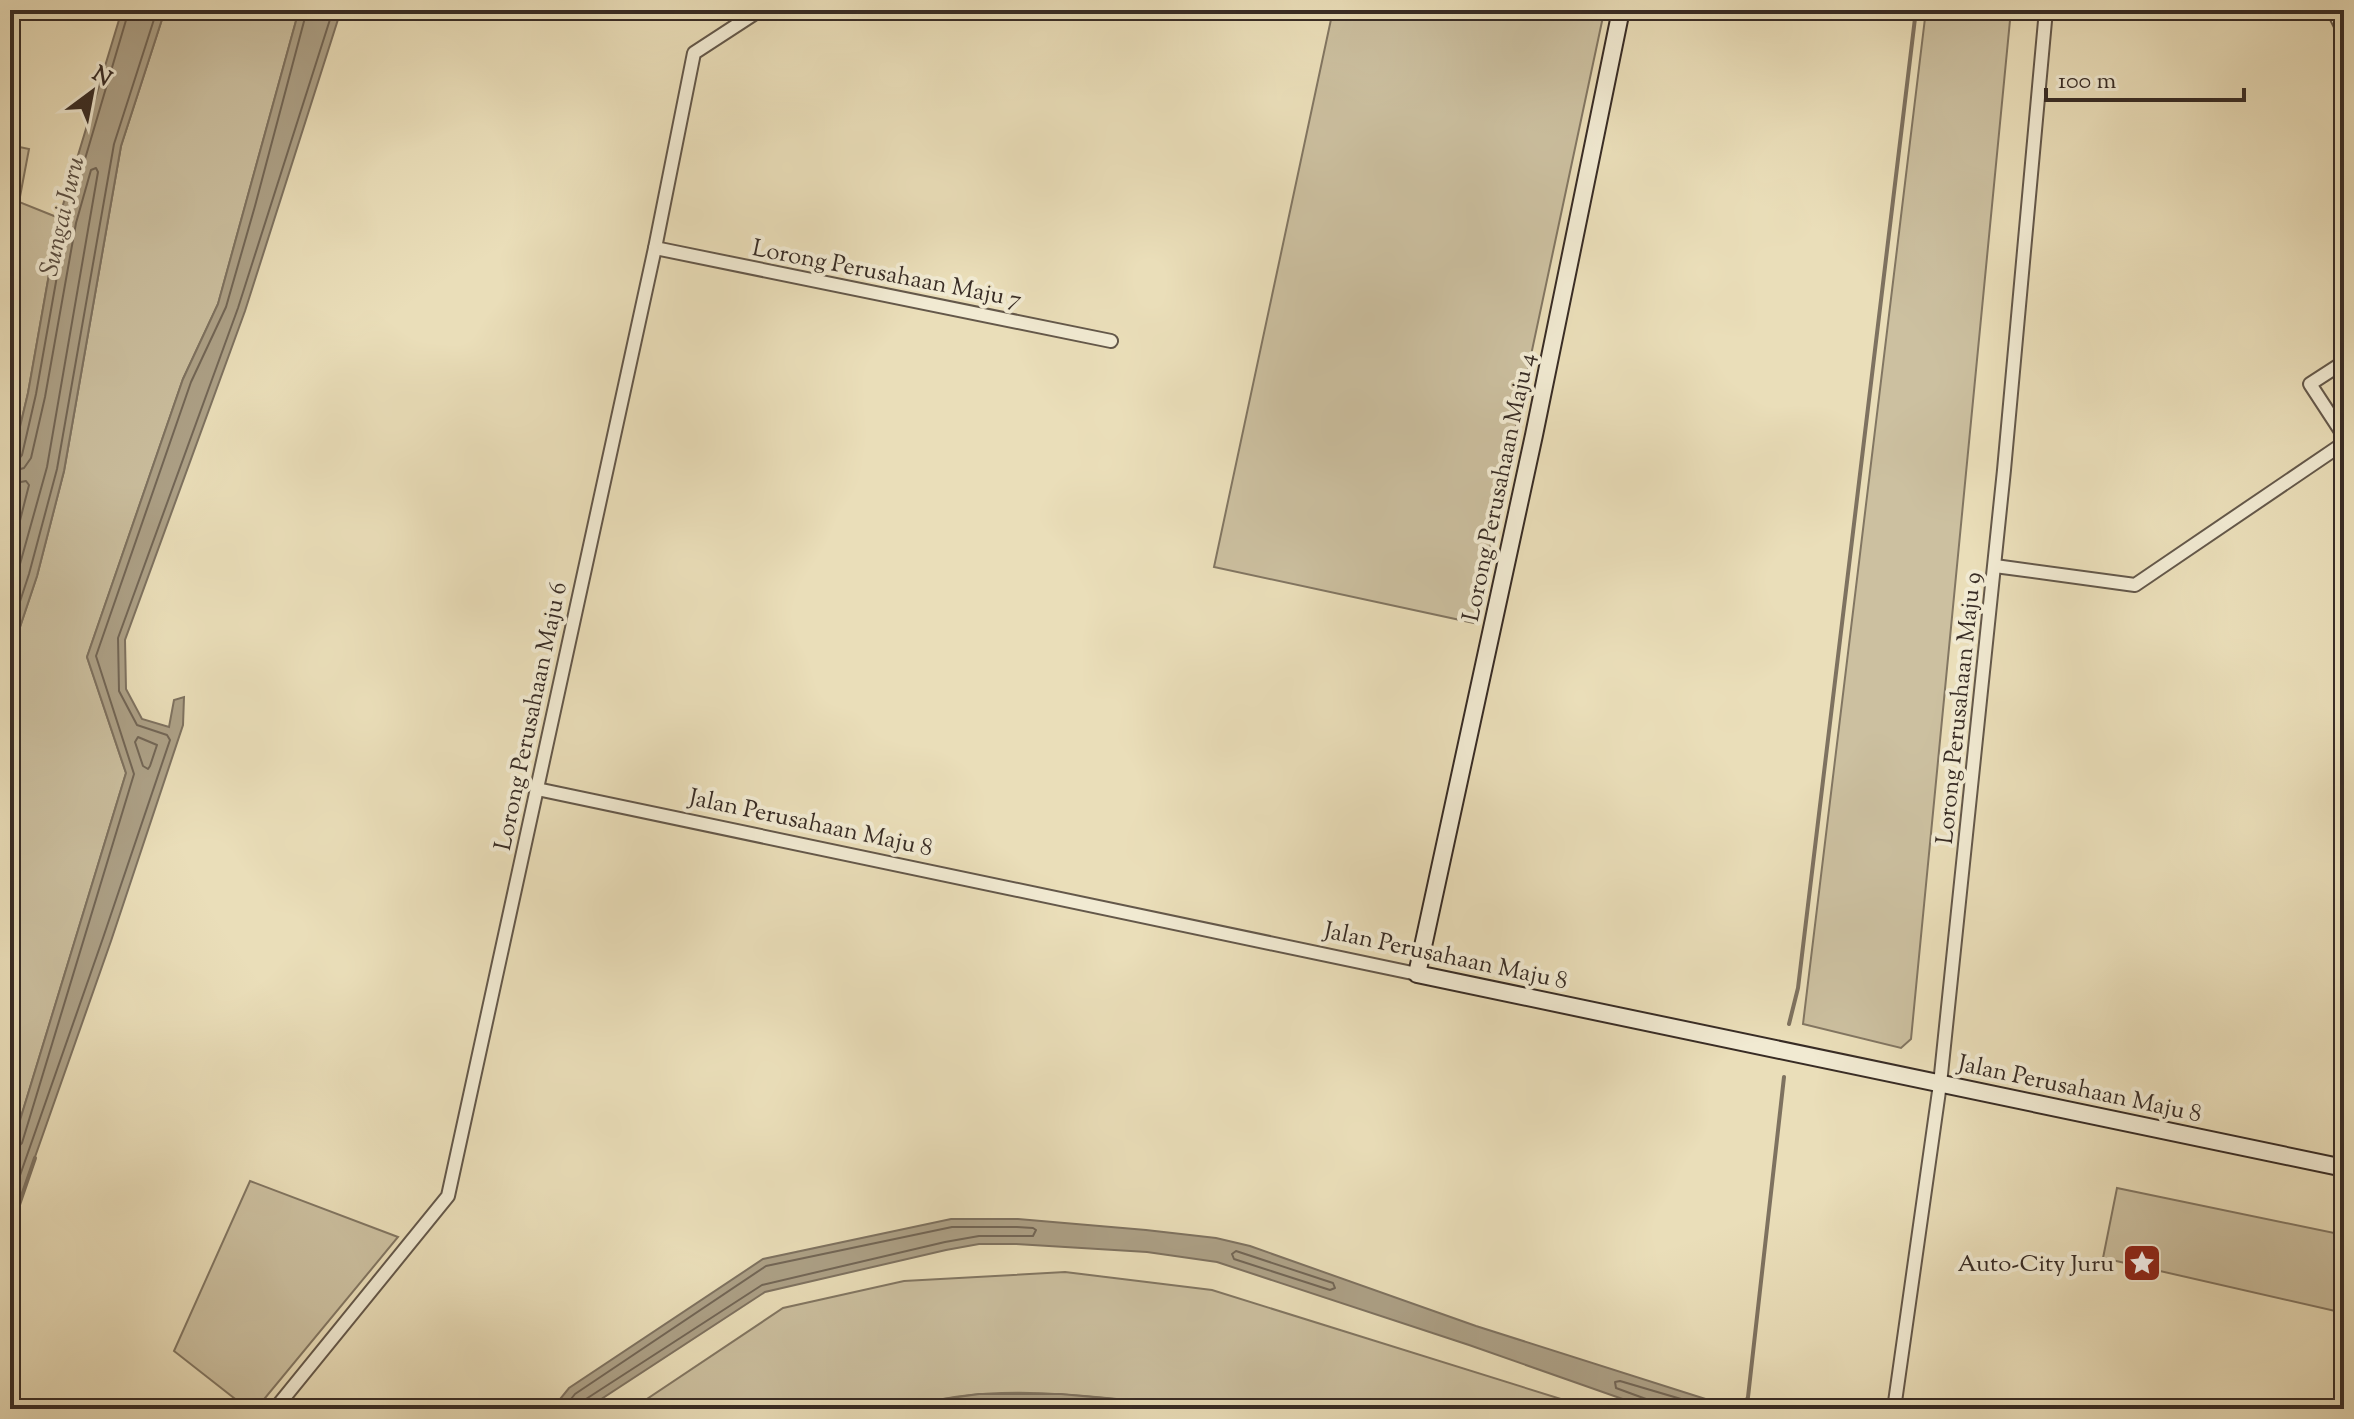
<svg xmlns="http://www.w3.org/2000/svg" width="2354" height="1419" font-family="'Sorts Mill Goudy',serif">
  <style>
    .green { fill: #ccc0a0; stroke: #827662; stroke-width: 2 }
    .water { fill: #ada187; stroke: #7e7260; stroke-width: 2 }
    .lines { fill: none; stroke-linecap: round; stroke-linejoin: round }
    .shore { stroke: #726656; stroke-width: 2 }
    .stream { stroke: #7e7260; stroke-width: 4 }
    .street-casing { stroke: #64584a; stroke-width: 16 }
    .secondary-casing { stroke: #382c25; stroke-width: 20 }
    .street { stroke: #f1ead2; stroke-width: 12 }
    .secondary { stroke: #f1ead2; stroke-width: 16 }
    .labels { text-anchor: middle; stroke-width: 8; stroke-linejoin: round; paint-order: stroke }
    .street-label { font-size: 24px; fill: #382c25; stroke: #f1ead2 }
    .poi-label { font-size: 24px; fill: #382c25; stroke: #f1ead2; text-anchor: end }
    .water-label { font-size: 26px; font-style: italic; fill: #5b4f42; stroke: #f1ead2 }
  </style>
  <rect width="100%" height="100%" fill="#eadeb9"/>
  <filter id="stains"><feTurbulence type="fractalNoise" baseFrequency=".0025" numOctaves="4"/><feColorMatrix values="0 0 0 0 .2 0 0 0 0 .09 0 0 0 0 .02 0 0 0 .5 -.17"/></filter>
  <radialGradient id="worn" r=".72"><stop offset=".6" stop-color="#630" stop-opacity="0"/><stop offset="1" stop-color="#630" stop-opacity=".3"/></radialGradient>
  <g class="green">
    <polygon points="165,10 299,10 218,304 183,379 87,657 126,773 10,1153 10,657 37,576 64,471 121,146"/>
    <polygon points="1333,10 1595,10 1604,12 1474,623 1214,567"/>
    <polygon points="1926,10 2011,10 1911,1039 1901,1048 1803,1024"/>
    <polygon points="10,145 29,149 19,202 59,218 28,393 10,469"/>
    <polygon points="250,1181 398,1237 256,1409 248,1409 174,1351"/>
    <polygon points="2117,1188 2344,1235 2344,1313 2103,1258"/>
    <path d="M1065,1272L1212,1290L1593,1409H1192L1178,1405C1090,1397 989,1380 904,1409H632L783,1308L904,1281Z"/>
  </g>
  <g class="water">
    <polygon points="122,10 165,10 121,146 64,471 37,576 10,657 10,469 28,393 59,218"/>
    <polygon points="299,10 341,10 245,311 125,640 126,689 142,719 169,727 174,700 184,697 183,725 111,941 10,1228 10,1153 126,773 87,657 183,379 218,304"/>
    <polygon points="951,1219 1018,1219 1146,1230 1216,1238 1250,1246 1476,1326 1737,1409 1651,1409 1469,1345 1217,1262 1147,1252 1016,1244 979,1244 946,1250 765,1292 586,1409 552,1409 569,1388 763,1259"/>
    <polygon points="979,1394 1061,1394 1178,1405 1192,1409 904,1409 923,1402"/>
  </g>
  <g class="lines">
    <g class="shore">
      <polyline points="10,462 17,461 22,455 36,394 67,220 129,10"/>
      <polyline points="10,472 24,468 31,458 45,397 76,223 91,170 96,168 98,172 47,467 10,600"/>
      <polyline points="10,484 26,481 29,485 10,560"/>
      <polyline points="10,632 29,574 57,469 114,144 157,10"/>
      <polygon points="138,737 157,745 150,766 148,769 143,766 135,742"/>
      <polyline points="10,1149 17,1148 22,1143 134,774 96,656 191,382 226,307 255,206 307,10"/>
      <polyline points="10,1204 103,938 170,740 167,735 137,725 119,691 118,638 238,308 333,10"/>
      <polygon points="1236,1251 1333,1283 1335,1288 1330,1290 1234,1259 1232,1254"/>
      <polyline points="563,1409 575,1394 766,1266 952,1227 1017,1227 1033,1228 1036,1230 1033,1236 979,1236 945,1242 762,1285 586,1399 582,1409"/>
      <polyline points="933,1409 980,1402 1061,1402 1135,1409"/>
      <polyline points="1649,1409 1646,1399 1616,1388 1615,1382 1620,1381 1715,1409"/>
    </g>
    <g class="stream">
      <polyline points="1789,1024 1798,988 1916,10"/>
      <polyline points="10,1231 35,1158"/>
      <polyline points="1743,1409 1748,1397 1784,1077"/>
    </g>
    <defs>
      <g id="street">
        <polyline points="2333,10 2344,32"/>
        <polyline points="655,248 1111,341"/>
        <polyline points="2344,362 2310,384 2344,436"/>
        <polyline points="1995,566 2135,585 2344,443"/>
        <polyline points="537,789 1417,974"/>
        <polyline points="275,1409 448,1196 655,248 694,53 760,10"/>
        <polyline points="1894,1409 1940,1084 2004,470 2046,10"/>
      </g>
      <polyline id="secondary" points="1621,10 1534,435 1417,974 2344,1168"/>
    </defs>
    <use href="#street" class="street-casing"/>
    <use href="#secondary" class="secondary-casing"/>
    <use href="#street" class="street"/>
    <use href="#secondary" class="secondary"/>
  </g>
  <defs>
    <symbol id="sight-square" viewBox="-11 -11 22 22"><rect x="-9" y="-9" width="18" height="18" rx="4" fill="#8f2418" stroke="#f1ead2"/><path d="M0-6L1.8-2.2L6-1.7L2.9 1.2L3.7 5.4L0 3.3L-3.7 5.4L-2.9 1.2L-6-1.7L-1.8-2.2Z" fill="#fff"/></symbol>
  </defs>
  <g fill-rule="evenodd">
    <use href="#sight-square" x="2120" y="1241" width="44" height="44"/>
  </g>
  <g class="labels">
    <g class="street-label">
      <text transform="translate(887 273) rotate(11)" y="8">Lorong Perusahaan Maju 7</text>
      <text transform="translate(1498 487) rotate(-78)" y="8">Lorong Perusahaan Maju 4</text>
      <text transform="translate(1958 708) rotate(-84)" y="8">Lorong Perusahaan Maju 9</text>
      <text transform="translate(530 716) rotate(-78)" y="8">Lorong Perusahaan Maju 6</text>
      <text transform="translate(811 822) rotate(12)" y="8">Jalan Perusahaan Maju 8</text>
      <text transform="translate(1446 955) rotate(12)" y="8">Jalan Perusahaan Maju 8</text>
      <text transform="translate(2080 1088) rotate(12)" y="8">Jalan Perusahaan Maju 8</text>
    </g>
    <g class="poi-label">
      <text x="2114" y="1271">Auto-City Juru</text>
    </g>
    <g class="water-label">
      <text transform="translate(61 216) rotate(-77)" y="9">Sungai Juru</text>
    </g>
  </g>
  <rect width="2354" height="1419" fill="none" stroke="#eadeb9" stroke-width="40"/>
  <rect x="12" y="12" width="2330" height="1395" fill="none" stroke="#382c25" stroke-width="4"/>
  <rect x="20" y="20" width="2314" height="1379" fill="none" stroke="#382c25" stroke-width="2"/>
  <g transform="translate(92 92) rotate(32)" stroke="#f1ead2" stroke-width="6" paint-order="stroke">
  <path d="M0-6L14 30L0 20L-14 30Z" fill="#382c25"/>
  <text y="-12" font-size="22" font-weight="bold" text-anchor="middle" fill="#382c25">N</text>
  </g>
  <path d="M2046 88v12h198v-12" fill="none" stroke="#382c25" stroke-width="4"/>
  <text x="2058" y="88" font-size="24" fill="#382c25" stroke="#f1ead2" stroke-width="6" paint-order="stroke">100 m</text>
  <rect width="100%" height="100%" filter="url(#stains)"/>
  <rect width="100%" height="100%" fill="url(#worn)"/>
</svg>
